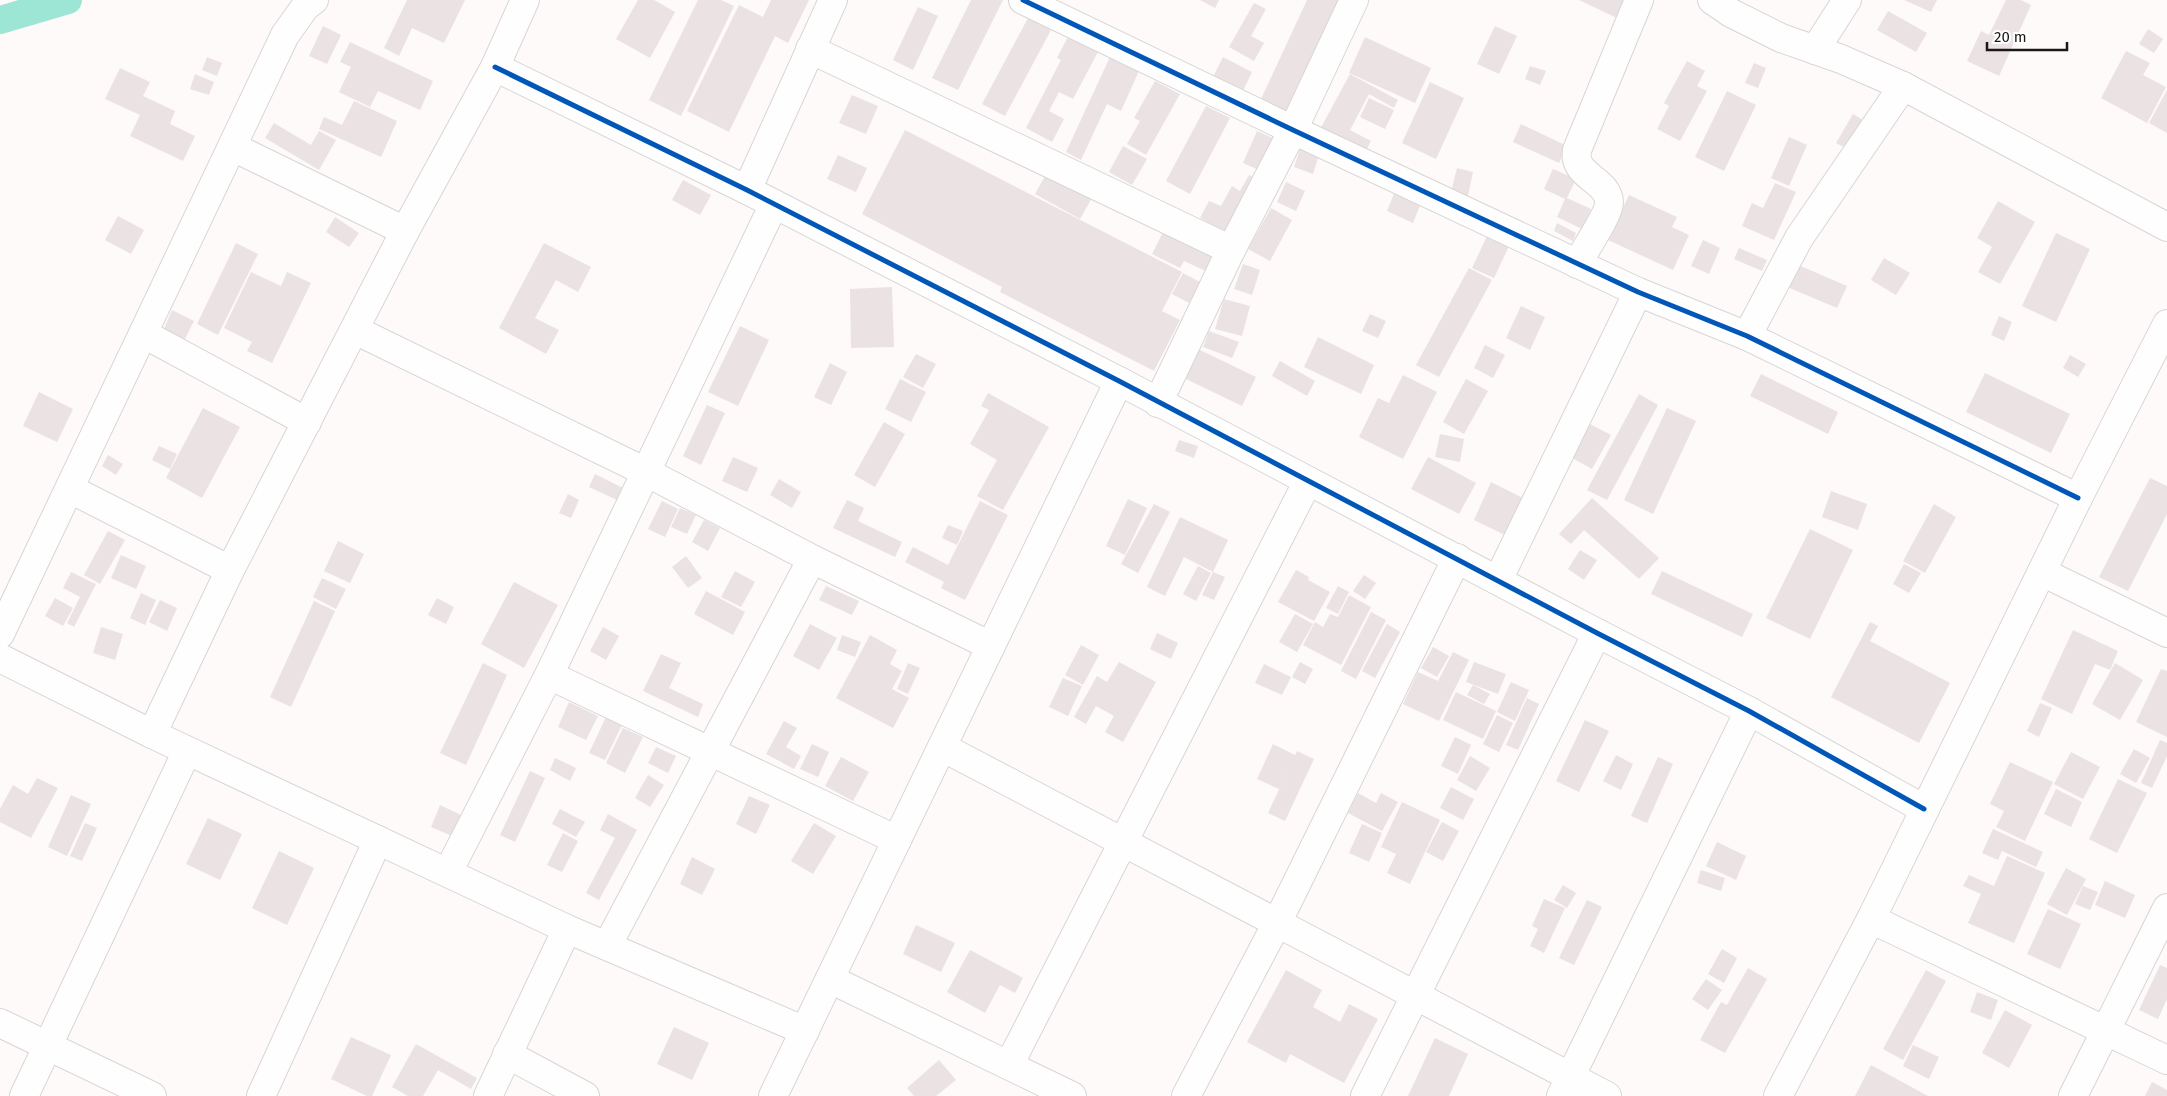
<svg xmlns="http://www.w3.org/2000/svg" width="2167" height="1096" font-family="'Fira Sans',sans-serif">
  <style>
    .lines { fill: none; stroke-linecap: round; stroke-linejoin: round }
    .canal { stroke: #9de6d5; stroke-width: 28 }
    .building { fill: #ebe2e3 }
    .minor-casing { stroke: #d9d5d5; stroke-width: 30 }
    .tertiary-casing { stroke: #d9d5d5; stroke-width: 30 }
    .minor { stroke: #fffefe; stroke-width: 28 }
    .tertiary { stroke: #fffefe; stroke-width: 28 }
    .cycleway-casing { stroke: #fff; stroke-width: 8 }
    .cycleway { stroke: #0057b8; stroke-width: 5 }
  </style>
  <rect width="100%" height="100%" fill="#fefafa"/>
  <g class="lines">
    <polyline class="canal" points="0,20 68,0"/>
  </g>
  <g class="building">
    <polygon points="407,0 465,0 444,43 412,28 399,56 384,48"/>
    <polygon points="638,0 654,0 675,12 650,58 616,39"/>
    <polygon points="698,0 721,0 734,6 681,116 649,100"/>
    <polygon points="771,0 809,0 788,43 775,36 729,132 687,111 739,5 763,17"/>
    <polygon points="971,0 1003,0 958,90 932,78"/>
    <polygon points="1200,0 1219,0 1215,8"/>
    <polygon points="1307,0 1340,0 1287,112 1261,99"/>
    <polygon points="1579,0 1630,0 1621,20"/>
    <polygon points="1904,0 1937,0 1931,12"/>
    <polygon points="2006,0 2021,0 2031,5 1999,76 1967,61 1981,31 1989,35"/>
    <polygon points="1254,3 1266,9 1251,36 1264,43 1254,61 1229,47"/>
    <polygon points="918,7 938,16 913,70 893,60"/>
    <polygon points="1888,11 1927,33 1916,52 1877,30"/>
    <polygon points="1028,18 1051,30 1005,116 982,104"/>
    <polygon points="323,26 341,35 327,64 309,56"/>
    <polygon points="1495,26 1517,36 1499,74 1477,64"/>
    <polygon points="2148,29 2163,39 2154,53 2139,44"/>
    <polygon points="1070,33 1100,48 1073,99 1059,92 1049,111 1064,119 1052,142 1026,128 1061,60 1057,58"/>
    <polygon points="1365,37 1431,68 1415,103 1349,73"/>
    <polygon points="350,42 433,81 420,110 378,91 370,107 339,92 351,67 340,62"/>
    <polygon points="2126,51 2150,63 2143,75 2166,87 2147,123 2101,98"/>
    <polygon points="207,57 222,63 217,76 202,70"/>
    <polygon points="1110,57 1139,71 1121,111 1107,104 1081,160 1066,152"/>
    <polygon points="1223,57 1252,72 1243,91 1213,77"/>
    <polygon points="1687,61 1705,71 1697,86 1707,91 1680,141 1657,129 1669,106 1664,103"/>
    <polygon points="1754,63 1766,68 1758,88 1745,83"/>
    <polygon points="1530,66 1546,71 1540,85 1525,79"/>
    <polygon points="120,68 150,82 143,96 175,111 170,124 195,136 183,161 130,136 140,115 105,99"/>
    <polygon points="195,74 214,82 209,95 190,89"/>
    <polygon points="1350,74 1398,100 1394,108 1369,94 1350,130 1371,141 1363,157 1318,133"/>
    <polygon points="1155,81 1180,94 1146,155 1127,144 1140,121 1134,118"/>
    <polygon points="1430,82 1464,98 1436,159 1402,143"/>
    <polygon points="2167,90 2167,133 2149,123"/>
    <polygon points="1727,91 1756,105 1724,171 1695,157"/>
    <polygon points="852,95 878,106 866,134 839,123"/>
    <polygon points="1369,98 1394,110 1385,129 1360,117"/>
    <polygon points="354,101 397,121 381,157 319,129 324,117 342,125"/>
    <polygon points="1206,106 1230,118 1190,194 1166,181"/>
    <polygon points="1853,114 1871,125 1856,154 1836,143"/>
    <polygon points="274,123 311,145 319,131 336,140 319,170 265,138"/>
    <polygon points="1521,124 1567,146 1559,163 1513,142"/>
    <polygon points="905,130 1182,272 1162,311 1180,320 1154,371 1000,292 1002,287 862,214"/>
    <polygon points="1257,131 1275,139 1261,171 1243,163"/>
    <polygon points="1789,137 1807,145 1789,186 1771,178"/>
    <polygon points="1123,146 1147,159 1132,185 1109,172"/>
    <polygon points="1301,146 1320,152 1313,174 1294,167"/>
    <polygon points="838,155 867,168 856,192 827,179"/>
    <polygon points="1457,168 1473,172 1468,196 1451,192"/>
    <polygon points="1553,169 1576,179 1567,198 1591,209 1582,229 1557,217 1565,199 1544,189"/>
    <polygon points="1048,171 1093,196 1080,219 1035,194"/>
    <polygon points="1249,175 1264,183 1227,233 1200,218 1209,201 1221,206 1232,186 1240,191"/>
    <polygon points="683,180 711,195 700,215 672,200"/>
    <polygon points="1286,182 1305,191 1296,211 1277,202"/>
    <polygon points="1775,183 1796,192 1774,240 1742,226 1752,203 1763,208"/>
    <polygon points="1395,191 1421,203 1413,223 1387,211"/>
    <polygon points="1629,195 1677,217 1672,227 1689,235 1673,270 1608,240"/>
    <polygon points="1998,201 2035,222 2000,284 1978,272 1992,247 1977,238"/>
    <polygon points="1271,208 1292,220 1270,261 1248,249"/>
    <polygon points="118,216 144,230 131,254 105,240"/>
    <polygon points="335,217 359,233 349,247 326,232"/>
    <polygon points="1557,223 1576,233 1573,241 1554,231"/>
    <polygon points="1163,232 1219,260 1212,274 1184,261 1180,268 1152,254"/>
    <polygon points="2056,233 2090,249 2056,322 2022,306"/>
    <polygon points="1487,236 1509,246 1494,278 1472,268"/>
    <polygon points="1703,240 1720,248 1709,274 1691,266"/>
    <polygon points="236,243 258,254 218,335 197,324"/>
    <polygon points="544,243 591,267 578,292 556,280 535,318 559,330 546,354 499,328"/>
    <polygon points="1739,248 1767,260 1762,271 1734,259"/>
    <polygon points="1884,258 1910,273 1896,295 1871,280"/>
    <polygon points="1243,264 1260,270 1252,295 1234,289"/>
    <polygon points="1796,264 1847,286 1837,308 1787,287"/>
    <polygon points="1469,268 1492,280 1439,377 1416,365"/>
    <polygon points="251,272 281,286 287,272 311,283 272,363 247,351 252,342 224,328"/>
    <polygon points="1183,273 1200,282 1189,303 1172,294"/>
    <polygon points="892,287 894,347 851,348 850,289"/>
    <polygon points="1224,299 1250,306 1242,336 1215,329"/>
    <polygon points="1521,306 1545,317 1530,350 1506,338"/>
    <polygon points="172,310 194,321 185,339 164,329"/>
    <polygon points="1370,314 1386,321 1378,338 1362,331"/>
    <polygon points="1999,316 2012,322 2004,341 1991,335"/>
    <polygon points="740,326 769,340 738,406 708,392"/>
    <polygon points="1209,331 1239,342 1232,358 1203,347"/>
    <polygon points="1318,337 1374,365 1361,394 1304,367"/>
    <polygon points="1485,345 1505,355 1493,378 1474,368"/>
    <polygon points="1198,349 1256,377 1242,406 1184,378"/>
    <polygon points="916,354 936,364 923,388 903,377"/>
    <polygon points="2070,355 2086,364 2078,377 2063,368"/>
    <polygon points="1280,361 1315,381 1307,396 1272,376"/>
    <polygon points="830,363 847,372 831,405 814,397"/>
    <polygon points="1985,373 2070,414 2051,453 1966,412"/>
    <polygon points="1761,374 1838,412 1828,434 1750,396"/>
    <polygon points="1403,375 1437,392 1403,459 1359,437 1378,398 1389,403"/>
    <polygon points="900,379 926,392 911,422 885,409"/>
    <polygon points="1466,379 1488,391 1464,434 1443,422"/>
    <polygon points="39,392 73,409 57,442 23,426"/>
    <polygon points="988,393 1049,427 1003,510 977,496 997,460 970,444 989,410 981,406"/>
    <polygon points="1639,394 1658,405 1607,500 1587,490"/>
    <polygon points="707,405 725,413 701,465 683,456"/>
    <polygon points="203,408 240,427 202,498 166,478"/>
    <polygon points="1667,408 1696,421 1653,514 1624,500"/>
    <polygon points="884,422 905,434 875,487 854,475"/>
    <polygon points="1590,424 1611,435 1592,469 1572,458"/>
    <polygon points="1440,434 1464,439 1460,462 1435,457"/>
    <polygon points="1179,440 1198,446 1194,458 1175,451"/>
    <polygon points="159,446 177,454 170,469 152,460"/>
    <polygon points="108,455 123,464 116,475 102,466"/>
    <polygon points="733,457 758,468 747,492 722,481"/>
    <polygon points="1428,457 1476,483 1459,514 1411,489"/>
    <polygon points="595,474 625,489 619,501 589,487"/>
    <polygon points="2150,478 2167,486 2167,514 2128,591 2099,577"/>
    <polygon points="779,479 801,492 792,508 770,495"/>
    <polygon points="1491,482 1531,502 1513,539 1474,520"/>
    <polygon points="1831,491 1867,504 1858,530 1822,517"/>
    <polygon points="568,494 579,500 571,518 559,513"/>
    <polygon points="1592,498 1659,558 1639,579 1584,530 1571,544 1559,534"/>
    <polygon points="1128,499 1147,508 1125,555 1106,546"/>
    <polygon points="847,500 864,508 858,521 902,542 895,557 833,528"/>
    <polygon points="662,501 678,509 665,537 648,529"/>
    <polygon points="980,501 1008,515 965,600 941,588 944,582 905,562 913,547 948,565"/>
    <polygon points="1154,504 1170,512 1138,573 1121,564"/>
    <polygon points="1934,504 1956,517 1925,573 1903,561"/>
    <polygon points="680,508 696,515 687,534 671,527"/>
    <polygon points="1180,517 1228,540 1213,572 1184,557 1165,596 1147,587"/>
    <polygon points="704,520 720,528 708,551 692,542"/>
    <polygon points="948,525 963,531 957,545 942,538"/>
    <polygon points="1810,529 1853,550 1810,639 1766,618"/>
    <polygon points="108,531 125,540 100,584 84,575"/>
    <polygon points="338,541 364,554 350,583 324,571"/>
    <polygon points="1580,550 1597,560 1584,580 1568,569"/>
    <polygon points="121,555 146,566 136,589 111,578"/>
    <polygon points="686,556 702,578 688,588 672,567"/>
    <polygon points="1904,564 1921,573 1909,593 1893,584"/>
    <polygon points="1198,566 1211,573 1196,601 1183,594"/>
    <polygon points="1296,570 1309,577 1308,580 1330,592 1314,621 1278,602"/>
    <polygon points="735,571 755,582 741,607 721,597"/>
    <polygon points="1662,571 1753,614 1742,637 1651,594"/>
    <polygon points="71,572 96,584 74,627 67,623 80,597 63,588"/>
    <polygon points="1213,572 1225,577 1214,600 1202,595"/>
    <polygon points="1364,575 1376,583 1365,599 1353,591"/>
    <polygon points="322,578 346,589 336,609 313,597"/>
    <polygon points="514,582 558,605 524,668 481,644"/>
    <polygon points="826,586 859,601 852,615 819,600"/>
    <polygon points="1338,586 1349,592 1338,614 1326,608"/>
    <polygon points="706,591 745,612 733,635 694,614"/>
    <polygon points="141,593 156,600 145,625 130,618"/>
    <polygon points="1349,595 1371,607 1341,665 1303,645 1315,622 1323,627 1330,614 1338,617"/>
    <polygon points="55,598 73,608 63,626 45,616"/>
    <polygon points="437,598 454,607 446,624 428,615"/>
    <polygon points="160,600 177,608 167,631 149,622"/>
    <polygon points="314,601 335,611 291,707 270,697"/>
    <polygon points="1371,612 1386,620 1356,679 1341,671"/>
    <polygon points="1295,614 1313,624 1297,652 1279,642"/>
    <polygon points="1870,622 1878,626 1870,641 1950,683 1919,743 1831,697"/>
    <polygon points="810,624 837,638 819,670 793,656"/>
    <polygon points="1387,624 1400,632 1375,678 1362,671"/>
    <polygon points="101,627 123,634 115,660 93,653"/>
    <polygon points="603,627 619,636 606,660 590,651"/>
    <polygon points="2073,630 2118,651 2110,670 2095,664 2072,714 2041,699"/>
    <polygon points="1157,633 1178,643 1171,659 1150,649"/>
    <polygon points="842,635 861,642 855,657 837,650"/>
    <polygon points="870,635 897,650 890,664 902,671 892,689 909,698 893,728 836,698"/>
    <polygon points="1081,645 1099,655 1083,685 1065,675"/>
    <polygon points="1433,647 1449,656 1437,677 1421,668"/>
    <polygon points="1453,652 1469,660 1439,721 1403,704 1418,672 1438,681"/>
    <polygon points="661,654 681,663 669,688 703,704 698,717 643,691"/>
    <polygon points="1119,662 1156,682 1123,742 1105,732 1114,716 1096,706 1086,724 1074,717 1097,676 1107,682"/>
    <polygon points="1300,662 1313,669 1305,684 1292,677"/>
    <polygon points="1474,662 1506,674 1498,694 1466,682"/>
    <polygon points="483,663 507,675 466,765 440,753"/>
    <polygon points="908,663 920,668 908,694 897,689"/>
    <polygon points="2115,663 2143,680 2120,720 2092,704"/>
    <polygon points="1264,664 1291,677 1282,695 1255,683"/>
    <polygon points="2161,669 2167,671 2167,737 2136,722"/>
    <polygon points="1063,678 1082,686 1068,716 1049,707"/>
    <polygon points="1511,682 1529,690 1515,721 1497,712"/>
    <polygon points="1473,685 1490,694 1484,704 1467,695"/>
    <polygon points="1456,692 1496,711 1483,739 1443,720"/>
    <polygon points="1527,698 1539,704 1518,750 1506,745"/>
    <polygon points="569,702 598,716 586,740 558,727"/>
    <polygon points="2040,703 2052,708 2039,737 2027,731"/>
    <polygon points="1497,715 1513,723 1499,752 1483,744"/>
    <polygon points="606,717 622,725 605,760 589,753"/>
    <polygon points="1585,720 1609,731 1579,792 1556,781"/>
    <polygon points="784,721 797,728 786,747 801,756 794,769 766,754"/>
    <polygon points="623,728 643,737 625,773 606,763"/>
    <polygon points="1455,737 1471,745 1458,774 1441,766"/>
    <polygon points="2160,740 2167,743 2167,756 2152,788 2141,783"/>
    <polygon points="812,744 829,752 818,777 800,769"/>
    <polygon points="1273,744 1295,755 1297,751 1314,759 1285,821 1268,813 1289,768 1279,789 1257,779"/>
    <polygon points="656,747 676,756 668,773 648,763"/>
    <polygon points="2134,749 2150,758 2136,783 2120,774"/>
    <polygon points="2071,752 2100,767 2083,799 2054,784"/>
    <polygon points="1616,755 1633,764 1621,790 1603,781"/>
    <polygon points="1470,756 1490,768 1476,791 1457,780"/>
    <polygon points="841,757 869,772 853,801 825,786"/>
    <polygon points="1658,757 1673,764 1647,823 1631,816"/>
    <polygon points="555,758 576,768 570,781 550,770"/>
    <polygon points="2010,762 2053,782 2025,841 1996,827 2004,811 1990,804"/>
    <polygon points="530,771 545,778 515,842 500,835"/>
    <polygon points="648,775 664,785 650,807 635,798"/>
    <polygon points="37,778 58,788 31,838 0,822 0,809 13,785 28,794"/>
    <polygon points="2118,779 2147,793 2117,853 2089,839"/>
    <polygon points="1451,787 1474,799 1463,820 1440,808"/>
    <polygon points="2056,789 2082,802 2071,827 2044,814"/>
    <polygon points="1358,793 1376,803 1381,793 1398,802 1382,831 1348,813"/>
    <polygon points="71,795 91,804 67,856 48,847"/>
    <polygon points="749,796 770,805 756,834 736,824"/>
    <polygon points="1402,802 1440,820 1410,884 1387,873 1396,854 1381,847"/>
    <polygon points="440,805 461,815 452,836 431,827"/>
    <polygon points="560,809 585,822 576,837 552,824"/>
    <polygon points="608,814 637,830 599,900 586,893 615,838 600,830"/>
    <polygon points="208,818 242,834 220,880 186,864"/>
    <polygon points="1442,822 1459,831 1443,861 1426,852"/>
    <polygon points="85,823 97,828 82,861 70,856"/>
    <polygon points="814,823 836,836 813,874 791,861"/>
    <polygon points="1362,824 1382,833 1369,862 1349,853"/>
    <polygon points="1993,829 2043,852 2036,867 2002,851 1998,860 1982,853"/>
    <polygon points="563,833 578,841 562,872 547,865"/>
    <polygon points="1717,842 1746,856 1736,880 1706,866"/>
    <polygon points="279,851 314,868 287,925 252,908"/>
    <polygon points="2007,856 2045,873 2014,943 1968,923 1981,894 1963,886 1969,875 1994,886"/>
    <polygon points="692,857 715,869 702,895 680,884"/>
    <polygon points="2066,868 2086,879 2067,915 2047,904"/>
    <polygon points="1701,870 1725,878 1721,891 1697,883"/>
    <polygon points="2105,881 2135,895 2125,918 2095,905"/>
    <polygon points="1563,885 1576,893 1567,908 1554,900"/>
    <polygon points="2083,886 2098,892 2090,910 2075,904"/>
    <polygon points="1544,899 1565,908 1544,953 1530,946 1538,929 1532,926"/>
    <polygon points="1587,900 1602,907 1574,965 1559,958"/>
    <polygon points="2048,909 2081,924 2060,969 2027,954"/>
    <polygon points="916,925 955,943 941,972 903,954"/>
    <polygon points="1722,949 1737,958 1724,983 1708,974"/>
    <polygon points="970,950 1023,978 1015,993 1000,985 985,1013 947,992"/>
    <polygon points="2160,965 2167,968 2167,999 2158,1019 2139,1010"/>
    <polygon points="1748,968 1767,979 1725,1053 1700,1040 1721,1002 1727,1005"/>
    <polygon points="1286,970 1322,990 1313,1007 1340,1022 1349,1004 1378,1019 1344,1083 1290,1054 1286,1063 1247,1042"/>
    <polygon points="1926,970 1946,981 1903,1060 1883,1049"/>
    <polygon points="1706,979 1722,990 1708,1010 1692,999"/>
    <polygon points="1977,992 1998,1000 1991,1020 1970,1012"/>
    <polygon points="2005,1010 2032,1025 2009,1068 1982,1053"/>
    <polygon points="674,1027 709,1043 692,1080 657,1064"/>
    <polygon points="351,1037 391,1055 372,1096 367,1096 331,1079"/>
    <polygon points="1435,1038 1468,1054 1449,1096 1408,1096"/>
    <polygon points="416,1044 477,1078 471,1089 438,1070 423,1096 408,1096 392,1087"/>
    <polygon points="1913,1045 1939,1057 1929,1079 1903,1066"/>
    <polygon points="939,1060 956,1080 936,1096 914,1096 907,1088"/>
    <polygon points="1871,1065 1928,1096 1855,1096"/>
    <polygon points="2152,1082 2167,1090 2167,1096 2145,1096"/>
  </g>
  <g class="lines">
    <defs>
      <g id="minor">
        <polyline points="1023,0 1293,130 1638,292 1747,336 2078,498"/>
        <polyline points="1712,0 1731,13 1781,38 1841,59 1903,86 2167,227"/>
        <polyline points="810,49 1231,250"/>
        <polyline points="1815,50 1847,0"/>
        <polyline points="495,67 747,190 1119,381 1597,633 1749,711 1924,809"/>
        <polyline points="233,147 405,231"/>
        <polyline points="747,190 833,0"/>
        <path d="M1577,264C1584,251 1609,214 1609,203C1609,179 1572,177 1577,150L1639,0"/>
        <polyline points="355,330 646,472 812,559 991,646"/>
        <polyline points="144,334 307,422"/>
        <polyline points="1747,336 1799,238 1903,86"/>
        <polyline points="1158,403 1231,250 1293,130 1354,0"/>
        <polyline points="70,489 230,570"/>
        <polyline points="2042,572 2167,633"/>
        <polyline points="1498,580 1638,292"/>
        <polyline points="0,634 285,35 305,7 314,0"/>
        <polyline points="0,658 152,734 567,929 805,1031"/>
        <polyline points="549,675 897,840"/>
        <polyline points="152,734 230,570 405,231 495,67 525,0"/>
        <polyline points="942,747 1607,1096"/>
        <polyline points="448,872 549,675 774,204"/>
        <polyline points="1871,919 2167,1060"/>
        <polyline points="607,946 812,559"/>
        <polyline points="830,979 1072,1096"/>
        <polyline points="0,1023 152,1096"/>
        <polyline points="507,1054 585,1096"/>
        <polyline points="1009,1065 1308,481"/>
        <polyline points="24,1096 187,751"/>
        <polyline points="261,1096 378,840"/>
        <polyline points="488,1096 567,929"/>
        <polyline points="773,1096 1119,381"/>
        <polyline points="1186,1096 1277,923 1457,558"/>
        <polyline points="1365,1096 1597,633"/>
        <polyline points="1561,1096 1749,711"/>
        <polyline points="2073,1096 2167,908"/>
      </g>
      <polyline id="tertiary" points="1778,1096 1871,919 2078,498 2167,324"/>
    </defs>
    <use href="#minor" class="minor-casing"/>
    <use href="#tertiary" class="tertiary-casing"/>
    <use href="#minor" class="minor"/>
    <use href="#tertiary" class="tertiary"/>
    <defs>
      <g id="cycleway">
        <polyline points="1023,0 1293,130 1638,292 1747,336 2078,498"/>
        <polyline points="495,67 747,190 1119,381 1597,633 1749,711 1924,809"/>
      </g>
    </defs>
    <use href="#cycleway" class="cycleway-casing"/>
    <use href="#cycleway" class="cycleway"/>
  </g>
  <path d="M1987 42v8h80v-8" fill="none" stroke="#1c1718" stroke-width="2.5"/>
  <text x="1994" y="42" font-size="15" fill="#1c1718" stroke="#ffffff" stroke-width="4" paint-order="stroke">20 m</text>
</svg>
